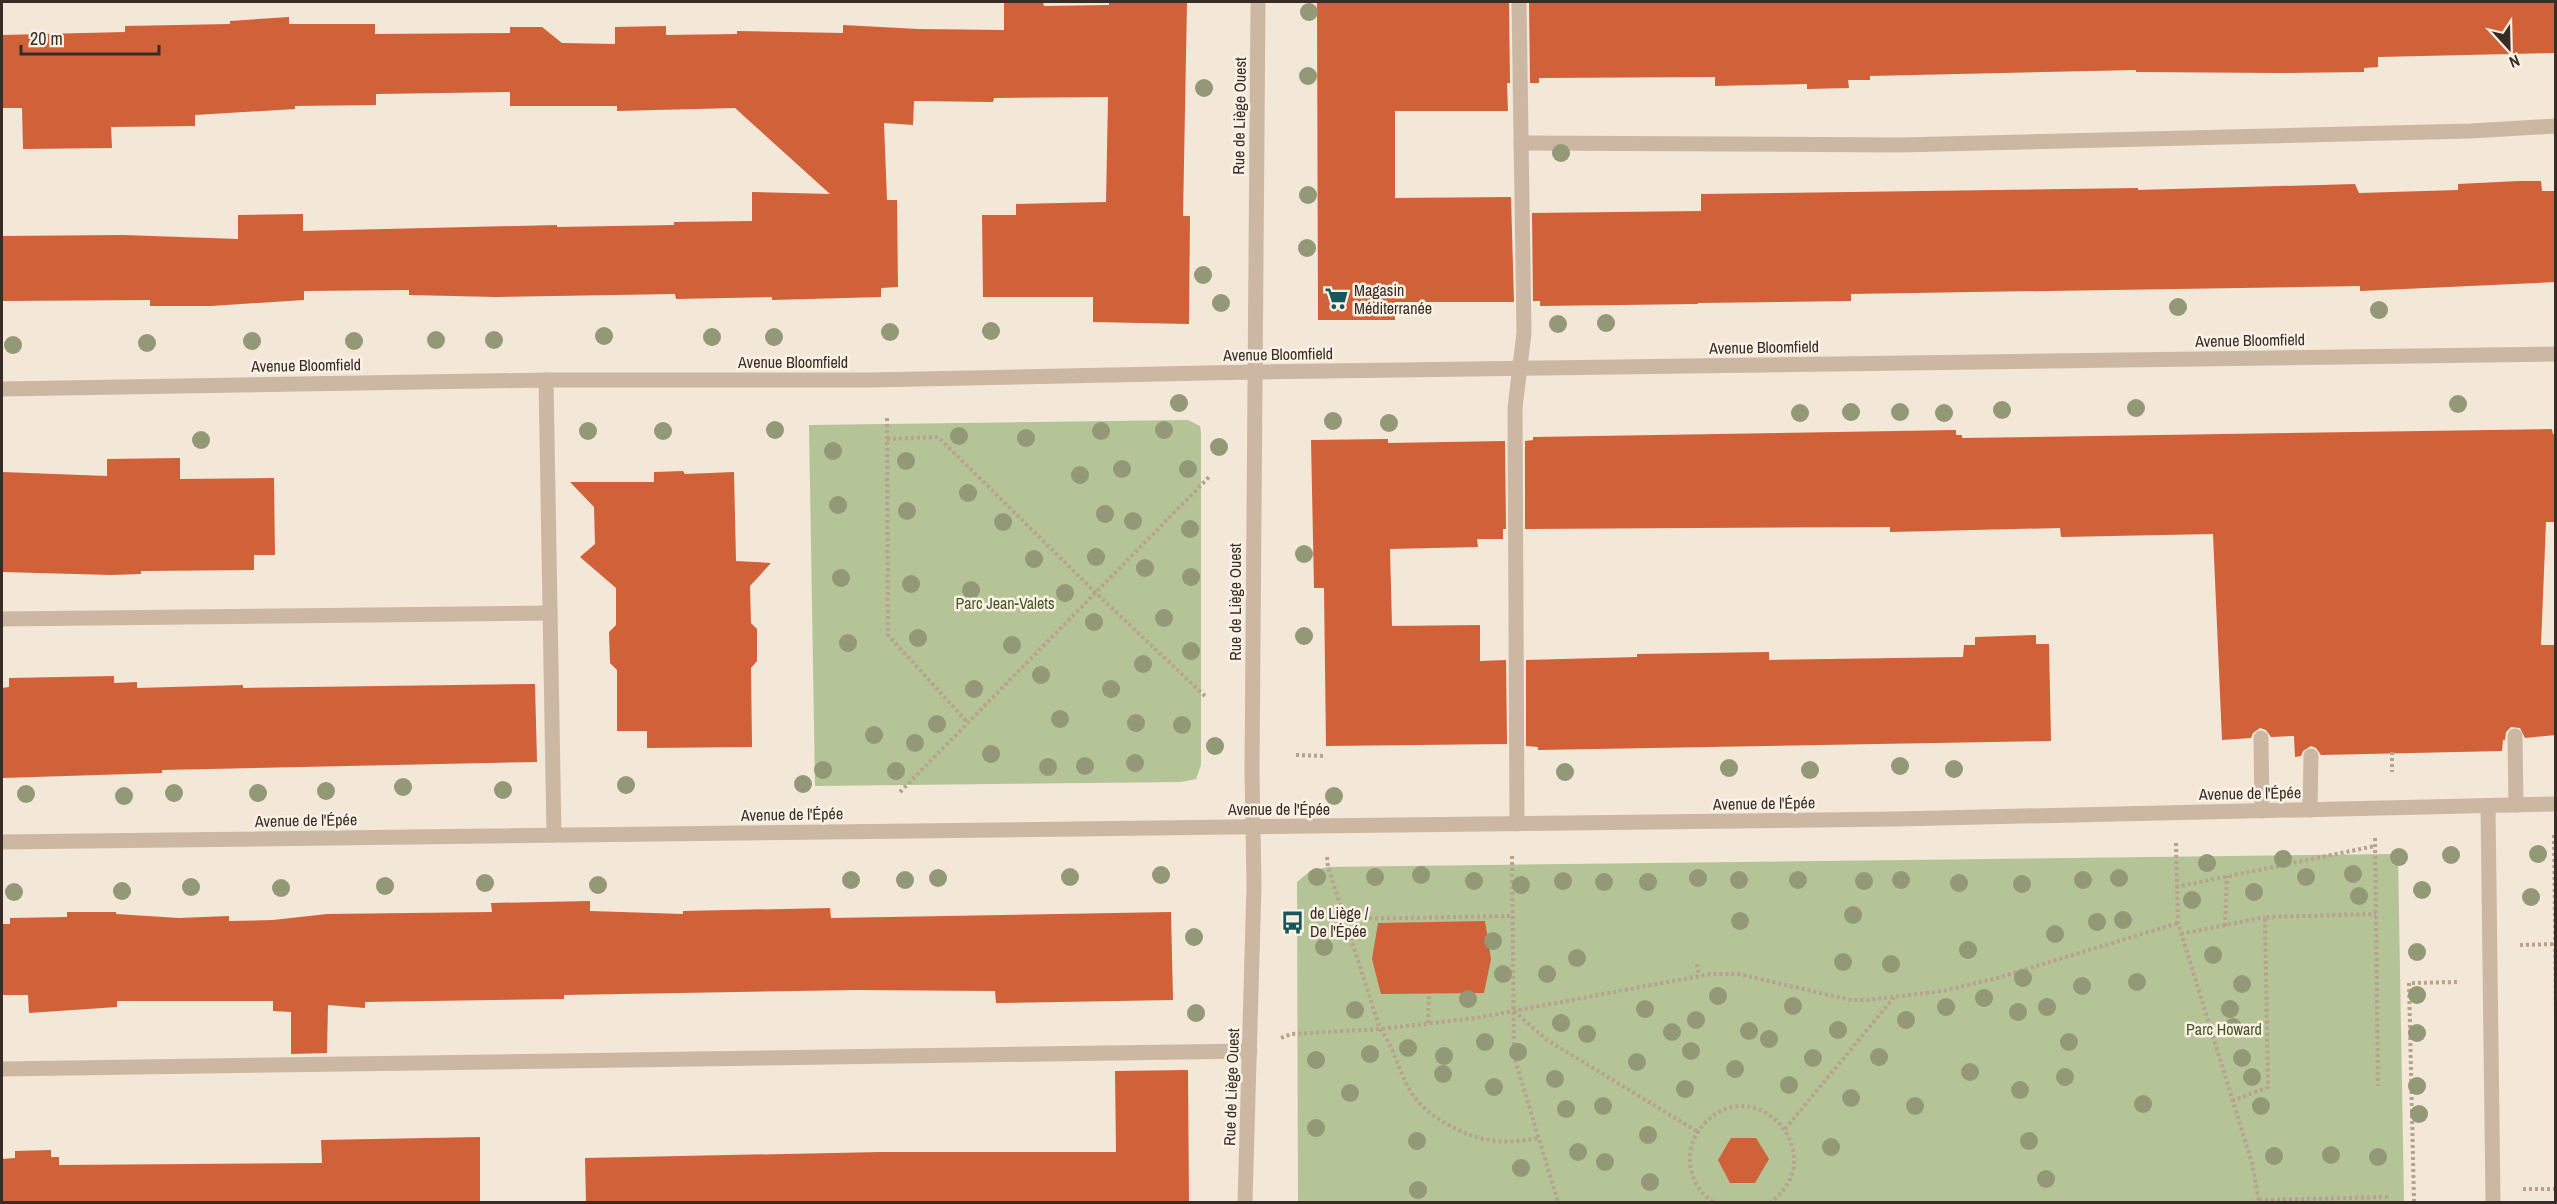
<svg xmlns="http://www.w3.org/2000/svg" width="2557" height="1204" font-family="'Archivo Narrow',sans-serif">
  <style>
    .green { fill: #b4c497 }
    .building { fill: #d06139 }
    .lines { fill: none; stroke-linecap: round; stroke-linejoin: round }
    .path { stroke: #b8a18d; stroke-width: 4; stroke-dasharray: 3 3; stroke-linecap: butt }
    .service { stroke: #ccb7a3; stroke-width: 15 }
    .minor { stroke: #ccb7a3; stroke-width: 15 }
    .tree { fill: #939877 }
    .labels { text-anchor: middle; stroke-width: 5; stroke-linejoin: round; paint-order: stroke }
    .street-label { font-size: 16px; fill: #372c26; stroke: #fbf1e5 }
    .poi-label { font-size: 16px; fill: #372c26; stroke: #fbf1e5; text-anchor: start }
    .park-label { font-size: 16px; fill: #455727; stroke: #fbf1e5 }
  </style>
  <rect width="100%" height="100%" fill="#f3e7d8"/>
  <g class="green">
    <polygon points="1188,420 1200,426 1201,432 1201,765 1196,779 1181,782 815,786 809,425"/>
    <polygon points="2398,854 2404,1202 1298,1202 1297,882 1310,871 1328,867"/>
  </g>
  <g class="building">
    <polygon points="1004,2 1043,2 1044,6 1109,5 1109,2 1187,2 1183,216 1190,216 1189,324 1093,322 1093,297 983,297 982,215 1016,215 1016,204 1106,202 1108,97 994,98 993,102 914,101 913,125 884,123 887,200 897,200 898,287 881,288 881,297 772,300 772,297 676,299 675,294 496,297 409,295 409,290 304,291 304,300 211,306 150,306 150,300 2,301 2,236 123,235 238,239 238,215 303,214 303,231 557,225 557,227 674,225 674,222 752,221 752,192 830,194 735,108 617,111 617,106 510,106 510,92 376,94 376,105 295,106 295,109 195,115 195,126 111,127 112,148 23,149 22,108 2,108 2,35 125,32 125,26 230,24 230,21 289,17 289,24 375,24 375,34 510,33 510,27 542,27 562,43 615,44 615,27 666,26 666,35 737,34 737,31 843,33 843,25 918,29 1004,30"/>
    <polygon points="1317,2 1509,2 1510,83 1507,83 1508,111 1395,111 1395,198 1511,197 1514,302 1395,302 1395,320 1318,320"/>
    <polygon points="1529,2 2556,2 2556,53 2378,57 2378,67 2364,68 2364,72 2281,73 2136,72 2136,70 1870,76 1870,80 1848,80 1849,88 1807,89 1807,84 1715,86 1715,77 1539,78 1539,83 1530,83"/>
    <polygon points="2519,181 2541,181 2542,191 2556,191 2556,282 2360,291 2360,286 1851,294 1851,301 1698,303 1698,304 1540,306 1540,301 1533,301 1532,213 1701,211 1701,194 2138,188 2138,190 2355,184 2359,193 2458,190 2458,184"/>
    <polygon points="2552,429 2553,434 2556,434 2556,522 2546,522 2541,645 2556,645 2556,735 2525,738 2520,728 2511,727 2506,732 2505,740 2503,740 2502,751 2321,755 2316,748 2311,746 2303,751 2301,756 2295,757 2294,736 2271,737 2266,730 2260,728 2253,733 2251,738 2222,740 2213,534 2061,537 2060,528 1890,532 1890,527 1525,529 1525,441 1533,440 1533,437 1956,430 1956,435 1962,435 1962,438"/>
    <polygon points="1388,439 1388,443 1505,441 1506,529 1503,529 1503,539 1477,539 1478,547 1390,549 1392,626 1480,625 1480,661 1506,660 1507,744 1326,746 1324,588 1314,588 1311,440"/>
    <polygon points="180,458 180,479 274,478 275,555 254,555 254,570 141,571 141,574 111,575 2,572 2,472 107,476 107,459"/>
    <polygon points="683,471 685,474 734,472 736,561 771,563 750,586 751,623 757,629 757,661 751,668 752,747 647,748 647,731 617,731 617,670 610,663 609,632 616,625 616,588 580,557 595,544 594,507 570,482 654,482 654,472"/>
    <polygon points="2036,635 2036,644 2049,644 2051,741 1538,750 1538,747 1526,746 1526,660 1637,657 1637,654 1769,652 1769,660 1963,657 1964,645 1975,645 1975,637"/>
    <polygon points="114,676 114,683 137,682 137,688 243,685 243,688 535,684 537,762 162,770 162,773 2,778 2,688 9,687 9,678"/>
    <polygon points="590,901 590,911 683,914 683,911 830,908 831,918 1171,912 1173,1000 996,1003 995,991 856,990 564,995 564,999 365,1002 365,1008 328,1005 327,1053 291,1054 291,1012 273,1011 273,1001 117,1001 117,1007 29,1013 28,995 2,995 2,924 10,924 10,918 67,917 67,912 116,912 116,914 179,918 229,916 229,921 273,920 327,914 492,912 491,903"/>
    <polygon points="1485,921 1491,959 1484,993 1381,994 1372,959 1378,923"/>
    <polygon points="1188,1070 1189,1203 586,1203 585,1158 881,1152 1116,1152 1115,1071"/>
    <polygon points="480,1137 480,1203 2,1203 2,1159 15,1158 15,1151 51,1150 51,1157 59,1157 59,1165 322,1163 321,1140"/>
    <polygon points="1731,1138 1756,1138 1769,1159 1755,1183 1730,1183 1718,1160"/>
  </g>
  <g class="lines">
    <g class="path">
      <polyline points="887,418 888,635 968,723"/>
      <polyline points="887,439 938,437 1096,593 1207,698"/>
      <polyline points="2392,752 2392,772"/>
      <polyline points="1296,755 1325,756"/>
      <polyline points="900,792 1210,476"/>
      <polyline points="2554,835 2556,1018"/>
      <polyline points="2375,838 2378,1086"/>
      <polyline points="2176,843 2178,923 2252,1163 2259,1202"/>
      <polyline points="1512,856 1514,1056 1558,1202"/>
      <path d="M1327,857L1328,867L1380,1029C1395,1048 1398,1071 1411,1092C1419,1105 1432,1115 1445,1123C1479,1142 1500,1145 1539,1138"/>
      <polyline points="2176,887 2375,846"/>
      <polyline points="1345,919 1512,916"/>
      <polyline points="2225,926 2227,876"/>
      <polyline points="2181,934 2265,917"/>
      <polyline points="2520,945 2555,944"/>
      <polyline points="1697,964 1699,976"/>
      <polyline points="1514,1011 1547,1040 1698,1132"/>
      <polyline points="1428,1023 1429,994"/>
      <polyline points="1281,1038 1291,1034 1380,1029 1476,1018 1710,974 1739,974 1850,1000 1867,1000 1943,991 1997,978 2178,923"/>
      <polyline points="2232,1101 2268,1087 2265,917 2376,914"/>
      <polyline points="1785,1129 1895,996"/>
      <polyline points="2523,1189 2556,1189"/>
      <polyline points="2259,1200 2387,1197 2387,1202"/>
      <path d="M1713,1202C1697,1192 1689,1174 1690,1155C1691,1141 1698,1129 1708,1120C1759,1073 1832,1156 1771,1202"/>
      <polyline points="2414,1202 2409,983 2459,982"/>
    </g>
    <g class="service">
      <polyline points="1521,143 1900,145 2471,131 2556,126"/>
      <polyline points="546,380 554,835"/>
      <polyline points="2,619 550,613"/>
      <polyline points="2515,736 2516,805"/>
      <polyline points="2261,738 2262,811"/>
      <polyline points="2488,806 2493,1202"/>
      <polyline points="2310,810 2311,756"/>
      <polyline points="1517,824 1515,408 1524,333 1519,2"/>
      <polyline points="2,1069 1250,1051"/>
    </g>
    <g class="minor">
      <polyline points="2,389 546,380 870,380 1255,372 2556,354"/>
      <polyline points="2,842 1896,819 2556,804"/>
      <polyline points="1245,1202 1254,886 1252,770 1258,2"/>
    </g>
  </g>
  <g class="tree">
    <circle cx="1309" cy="12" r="9"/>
    <circle cx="1308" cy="76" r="9"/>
    <circle cx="1204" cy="88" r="9"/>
    <circle cx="1561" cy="153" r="9"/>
    <circle cx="1308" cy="195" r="9"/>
    <circle cx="1307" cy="248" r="9"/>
    <circle cx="1203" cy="275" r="9"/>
    <circle cx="1221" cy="303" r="9"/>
    <circle cx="2178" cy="307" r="9"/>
    <circle cx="2379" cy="310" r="9"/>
    <circle cx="1606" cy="323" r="9"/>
    <circle cx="1558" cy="324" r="9"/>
    <circle cx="991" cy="331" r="9"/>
    <circle cx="890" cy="332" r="9"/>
    <circle cx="604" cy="336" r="9"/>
    <circle cx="712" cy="337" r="9"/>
    <circle cx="774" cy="337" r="9"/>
    <circle cx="436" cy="340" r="9"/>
    <circle cx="494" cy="340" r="9"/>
    <circle cx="252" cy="341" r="9"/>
    <circle cx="354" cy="341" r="9"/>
    <circle cx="147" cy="343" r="9"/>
    <circle cx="13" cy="345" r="9"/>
    <circle cx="1179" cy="403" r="9"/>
    <circle cx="2458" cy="404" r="9"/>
    <circle cx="2136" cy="408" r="9"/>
    <circle cx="2002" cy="410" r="9"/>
    <circle cx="1851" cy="412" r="9"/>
    <circle cx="1900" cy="412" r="9"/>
    <circle cx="1800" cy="413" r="9"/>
    <circle cx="1944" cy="413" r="9"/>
    <circle cx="1333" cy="421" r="9"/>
    <circle cx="1389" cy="423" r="9"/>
    <circle cx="775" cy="430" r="9"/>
    <circle cx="1164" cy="430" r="9"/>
    <circle cx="588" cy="431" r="9"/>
    <circle cx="663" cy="431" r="9"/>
    <circle cx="1101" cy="431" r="9"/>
    <circle cx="959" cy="436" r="9"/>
    <circle cx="1026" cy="438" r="9"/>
    <circle cx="201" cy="440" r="9"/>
    <circle cx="1219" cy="447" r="9"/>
    <circle cx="833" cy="451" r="9"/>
    <circle cx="906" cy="461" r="9"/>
    <circle cx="1122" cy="469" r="9"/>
    <circle cx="1188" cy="469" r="9"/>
    <circle cx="1080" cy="475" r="9"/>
    <circle cx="968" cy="493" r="9"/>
    <circle cx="838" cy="505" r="9"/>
    <circle cx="907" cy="511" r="9"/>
    <circle cx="1105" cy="514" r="9"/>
    <circle cx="1133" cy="521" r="9"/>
    <circle cx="1003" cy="522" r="9"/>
    <circle cx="1190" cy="529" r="9"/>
    <circle cx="1304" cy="554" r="9"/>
    <circle cx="1096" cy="557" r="9"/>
    <circle cx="1034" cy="559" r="9"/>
    <circle cx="1145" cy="568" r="9"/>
    <circle cx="1191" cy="577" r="9"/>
    <circle cx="841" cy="578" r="9"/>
    <circle cx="911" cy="584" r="9"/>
    <circle cx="971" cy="590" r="9"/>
    <circle cx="1065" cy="593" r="9"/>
    <circle cx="1164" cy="618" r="9"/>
    <circle cx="1094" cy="622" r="9"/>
    <circle cx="1304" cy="636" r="9"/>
    <circle cx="918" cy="638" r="9"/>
    <circle cx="848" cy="643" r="9"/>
    <circle cx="1012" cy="645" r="9"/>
    <circle cx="1191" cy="651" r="9"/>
    <circle cx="1143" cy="664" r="9"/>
    <circle cx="1041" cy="675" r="9"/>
    <circle cx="974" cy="689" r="9"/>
    <circle cx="1111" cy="689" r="9"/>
    <circle cx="1060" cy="719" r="9"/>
    <circle cx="1136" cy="723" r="9"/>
    <circle cx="937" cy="724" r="9"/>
    <circle cx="1182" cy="725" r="9"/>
    <circle cx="874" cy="735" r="9"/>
    <circle cx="915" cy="743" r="9"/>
    <circle cx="1215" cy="746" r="9"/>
    <circle cx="991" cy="754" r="9"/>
    <circle cx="1135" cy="763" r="9"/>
    <circle cx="1085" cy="766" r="9"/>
    <circle cx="1900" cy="766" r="9"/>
    <circle cx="1048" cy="767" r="9"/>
    <circle cx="1729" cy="768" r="9"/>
    <circle cx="1954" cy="769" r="9"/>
    <circle cx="823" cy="770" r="9"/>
    <circle cx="1810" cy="770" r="9"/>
    <circle cx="896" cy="771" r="9"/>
    <circle cx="1565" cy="772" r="9"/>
    <circle cx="803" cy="784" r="9"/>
    <circle cx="626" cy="785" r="9"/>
    <circle cx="403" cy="787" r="9"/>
    <circle cx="503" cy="790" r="9"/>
    <circle cx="326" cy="791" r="9"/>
    <circle cx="174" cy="793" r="9"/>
    <circle cx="258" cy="793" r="9"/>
    <circle cx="26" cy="794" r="9"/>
    <circle cx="124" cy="796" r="9"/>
    <circle cx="1334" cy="796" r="9"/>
    <circle cx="2538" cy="854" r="9"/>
    <circle cx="2451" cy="855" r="9"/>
    <circle cx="2399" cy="857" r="9"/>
    <circle cx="2283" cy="859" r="9"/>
    <circle cx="2207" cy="863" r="9"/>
    <circle cx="2353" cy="874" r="9"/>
    <circle cx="1161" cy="875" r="9"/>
    <circle cx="1421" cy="875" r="9"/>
    <circle cx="1070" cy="877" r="9"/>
    <circle cx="1317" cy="877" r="9"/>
    <circle cx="1375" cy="877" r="9"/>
    <circle cx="2306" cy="877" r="9"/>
    <circle cx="938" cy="878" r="9"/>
    <circle cx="1698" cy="878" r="9"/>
    <circle cx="2119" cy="878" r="9"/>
    <circle cx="851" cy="880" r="9"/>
    <circle cx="905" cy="880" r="9"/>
    <circle cx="1739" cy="880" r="9"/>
    <circle cx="1798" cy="880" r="9"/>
    <circle cx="1901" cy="880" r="9"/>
    <circle cx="2083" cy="880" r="9"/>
    <circle cx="1474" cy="881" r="9"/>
    <circle cx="1563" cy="881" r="9"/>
    <circle cx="1864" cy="881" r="9"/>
    <circle cx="1604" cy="882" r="9"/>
    <circle cx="1648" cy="882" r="9"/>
    <circle cx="485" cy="883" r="9"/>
    <circle cx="1959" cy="883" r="9"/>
    <circle cx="2022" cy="884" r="9"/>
    <circle cx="598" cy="885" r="9"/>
    <circle cx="1521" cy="885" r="9"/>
    <circle cx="385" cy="886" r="9"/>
    <circle cx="191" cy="887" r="9"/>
    <circle cx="281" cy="888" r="9"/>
    <circle cx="2422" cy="890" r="9"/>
    <circle cx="122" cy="891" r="9"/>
    <circle cx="14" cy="892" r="9"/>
    <circle cx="2254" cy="892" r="9"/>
    <circle cx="2359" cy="896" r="9"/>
    <circle cx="2531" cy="897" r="9"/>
    <circle cx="2192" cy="900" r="9"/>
    <circle cx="1853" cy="915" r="9"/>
    <circle cx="2123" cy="920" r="9"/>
    <circle cx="1740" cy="921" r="9"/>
    <circle cx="2097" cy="922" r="9"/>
    <circle cx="2055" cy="934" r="9"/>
    <circle cx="1194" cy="937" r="9"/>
    <circle cx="1493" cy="941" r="9"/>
    <circle cx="1324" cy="947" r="9"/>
    <circle cx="1968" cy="950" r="9"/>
    <circle cx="2417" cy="952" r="9"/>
    <circle cx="2213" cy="955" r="9"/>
    <circle cx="1577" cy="958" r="9"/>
    <circle cx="1843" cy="962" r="9"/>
    <circle cx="1891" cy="964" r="9"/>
    <circle cx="1503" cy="974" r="9"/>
    <circle cx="1547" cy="974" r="9"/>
    <circle cx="2023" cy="978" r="9"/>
    <circle cx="2137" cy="982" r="9"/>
    <circle cx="2242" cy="984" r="9"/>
    <circle cx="2082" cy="986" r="9"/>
    <circle cx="2417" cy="995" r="9"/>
    <circle cx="1718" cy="996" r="9"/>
    <circle cx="1984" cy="998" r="9"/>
    <circle cx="1468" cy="999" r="9"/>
    <circle cx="1793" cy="1006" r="9"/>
    <circle cx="1946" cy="1007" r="9"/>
    <circle cx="2047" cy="1007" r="9"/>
    <circle cx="1645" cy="1009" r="9"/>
    <circle cx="2230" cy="1009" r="9"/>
    <circle cx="1355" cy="1010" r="9"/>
    <circle cx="2018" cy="1012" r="9"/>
    <circle cx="1196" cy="1013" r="9"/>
    <circle cx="1696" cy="1020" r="9"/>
    <circle cx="1906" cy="1020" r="9"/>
    <circle cx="1561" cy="1023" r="9"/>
    <circle cx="2233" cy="1027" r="9"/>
    <circle cx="1838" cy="1030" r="9"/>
    <circle cx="1749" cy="1031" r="9"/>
    <circle cx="1672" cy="1032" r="9"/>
    <circle cx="2417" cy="1033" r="9"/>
    <circle cx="1587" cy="1034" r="9"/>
    <circle cx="1769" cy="1039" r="9"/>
    <circle cx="1485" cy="1042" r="9"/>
    <circle cx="2069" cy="1042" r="9"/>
    <circle cx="1408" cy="1048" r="9"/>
    <circle cx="1691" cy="1051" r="9"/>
    <circle cx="1518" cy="1052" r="9"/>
    <circle cx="1370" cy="1054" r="9"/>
    <circle cx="1444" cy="1056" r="9"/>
    <circle cx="1879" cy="1057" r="9"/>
    <circle cx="1813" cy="1058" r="9"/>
    <circle cx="2242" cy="1058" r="9"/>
    <circle cx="1316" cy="1060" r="9"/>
    <circle cx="1637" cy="1062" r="9"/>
    <circle cx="1735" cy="1069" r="9"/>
    <circle cx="1970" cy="1072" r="9"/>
    <circle cx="1443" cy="1074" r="9"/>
    <circle cx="2065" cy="1077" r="9"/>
    <circle cx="2252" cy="1077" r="9"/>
    <circle cx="1555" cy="1079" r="9"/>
    <circle cx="1789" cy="1085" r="9"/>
    <circle cx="2417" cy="1086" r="9"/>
    <circle cx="1494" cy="1087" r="9"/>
    <circle cx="1685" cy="1089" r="9"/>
    <circle cx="2020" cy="1090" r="9"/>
    <circle cx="1350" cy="1093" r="9"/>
    <circle cx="1851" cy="1098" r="9"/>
    <circle cx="2143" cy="1104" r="9"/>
    <circle cx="1603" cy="1106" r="9"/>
    <circle cx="1915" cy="1106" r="9"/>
    <circle cx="2261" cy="1106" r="9"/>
    <circle cx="1566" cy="1109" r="9"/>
    <circle cx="2419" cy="1114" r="9"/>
    <circle cx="1316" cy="1128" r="9"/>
    <circle cx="1648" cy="1135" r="9"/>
    <circle cx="1417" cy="1141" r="9"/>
    <circle cx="2029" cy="1141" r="9"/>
    <circle cx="1831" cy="1147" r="9"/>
    <circle cx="1578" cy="1152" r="9"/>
    <circle cx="2331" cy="1155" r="9"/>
    <circle cx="2274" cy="1156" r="9"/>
    <circle cx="2378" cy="1157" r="9"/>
    <circle cx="1605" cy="1162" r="9"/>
    <circle cx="1521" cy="1168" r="9"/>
    <circle cx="2046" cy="1179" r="9"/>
    <circle cx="1650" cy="1182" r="9"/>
    <circle cx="1418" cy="1190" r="9"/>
  </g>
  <defs>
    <symbol id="supermarket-bare" viewBox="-9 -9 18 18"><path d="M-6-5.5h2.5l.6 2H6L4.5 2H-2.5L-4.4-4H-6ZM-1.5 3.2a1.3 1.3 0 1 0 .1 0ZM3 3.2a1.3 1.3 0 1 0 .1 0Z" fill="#18565c" stroke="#fbf1e5" stroke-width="2.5" paint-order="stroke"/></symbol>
    <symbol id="bus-bare" viewBox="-9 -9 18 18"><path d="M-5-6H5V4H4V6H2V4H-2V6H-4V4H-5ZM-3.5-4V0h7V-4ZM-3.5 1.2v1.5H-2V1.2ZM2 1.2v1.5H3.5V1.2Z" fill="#18565c" stroke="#fbf1e5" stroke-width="2.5" paint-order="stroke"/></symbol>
  </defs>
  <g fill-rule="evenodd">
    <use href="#supermarket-bare" x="1320" y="282" width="33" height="33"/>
    <use href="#bus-bare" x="1276" y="906" width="33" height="33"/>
  </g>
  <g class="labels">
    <g class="street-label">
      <text transform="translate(1239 116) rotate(-89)" y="6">Rue de Liège Ouest</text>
      <text transform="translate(2250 340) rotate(-1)" y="6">Avenue Bloomfield</text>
      <text transform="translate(1764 347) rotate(-1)" y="6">Avenue Bloomfield</text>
      <text transform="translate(1278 354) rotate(-1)" y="6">Avenue Bloomfield</text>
      <text x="793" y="368">Avenue Bloomfield</text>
      <text transform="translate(306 365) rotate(-1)" y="6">Avenue Bloomfield</text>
      <text transform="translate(1235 602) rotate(-90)" y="6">Rue de Liège Ouest</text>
      <text transform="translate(2250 793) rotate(-1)" y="6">Avenue de l'Épée</text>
      <text transform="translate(1764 803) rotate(-1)" y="6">Avenue de l'Épée</text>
      <text x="1279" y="815">Avenue de l'Épée</text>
      <text transform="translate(792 814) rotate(-1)" y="6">Avenue de l'Épée</text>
      <text transform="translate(306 820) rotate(-1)" y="6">Avenue de l'Épée</text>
      <text transform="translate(1231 1087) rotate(-88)" y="6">Rue de Liège Ouest</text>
    </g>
    <g class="poi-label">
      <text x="1354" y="296">Magasin<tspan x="1354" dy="18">Méditerranée</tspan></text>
      <text x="1310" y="919">de Liège /<tspan x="1310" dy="18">De l'Épée</tspan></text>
    </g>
    <g class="park-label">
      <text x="1005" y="609">Parc Jean-Valets</text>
      <text x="2224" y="1035">Parc Howard</text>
    </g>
  </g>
  <rect width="2557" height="1204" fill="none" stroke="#372c26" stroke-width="6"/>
  <g transform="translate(2509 48) rotate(158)" stroke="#fbf1e5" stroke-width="4.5" paint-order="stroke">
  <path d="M0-4.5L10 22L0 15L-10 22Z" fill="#372c26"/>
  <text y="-9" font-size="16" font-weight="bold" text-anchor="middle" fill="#372c26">N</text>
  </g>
  <path d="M21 45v9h138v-9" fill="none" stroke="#372c26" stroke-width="3"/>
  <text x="30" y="45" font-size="18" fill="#372c26" stroke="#fbf1e5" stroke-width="4.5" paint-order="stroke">20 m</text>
</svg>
